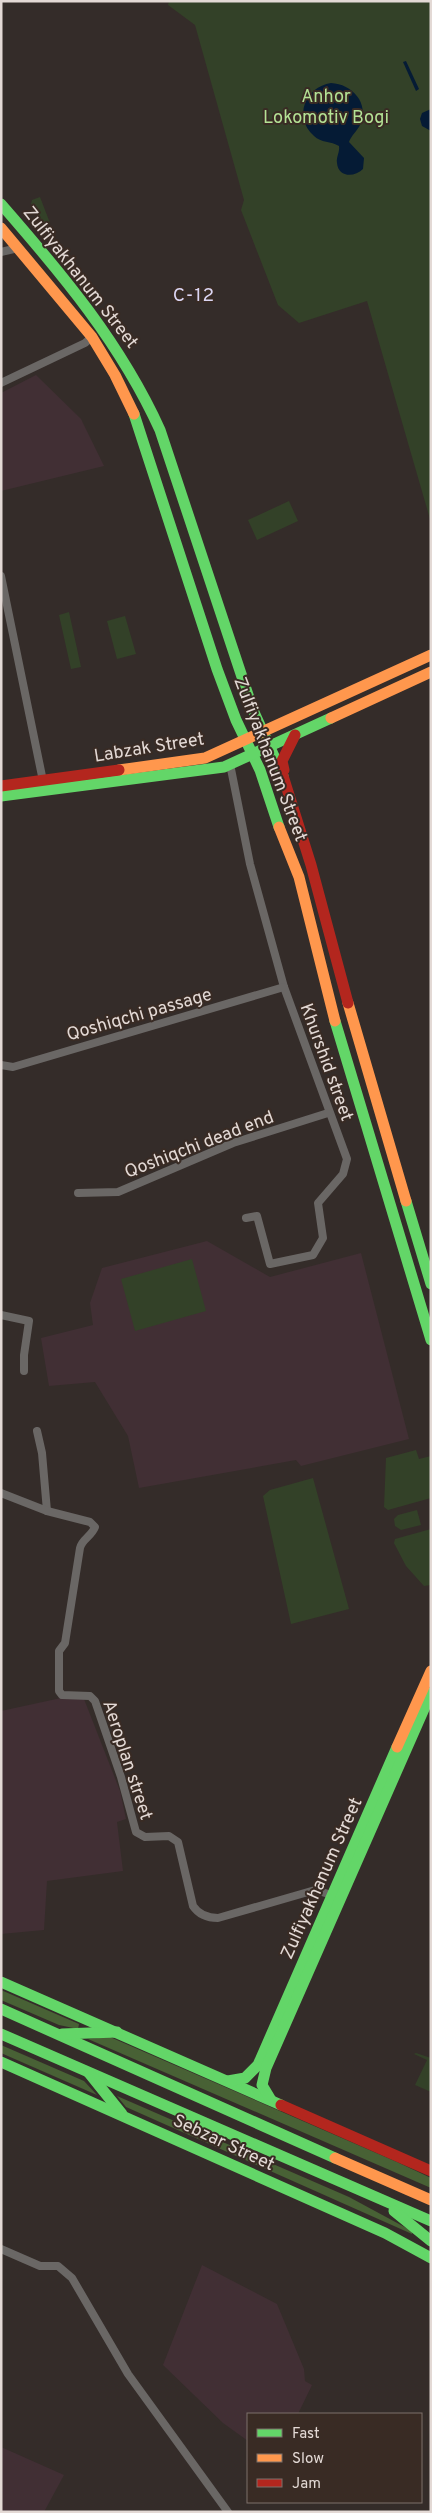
<svg xmlns="http://www.w3.org/2000/svg" width="432" height="2513" font-family="Overpass,sans-serif">
  <style>
    .education { fill: #412f34 }
    .green { fill: #334128 }
    .forest { fill: #486135 }
    .water { fill: #051b35 }
    .lines { fill: none; stroke-linecap: round; stroke-linejoin: round }
    .street { stroke: #6a6765; stroke-width: 8 }
    .fast { stroke: #63d668; stroke-width: 11 }
    .slow { stroke: #ff974d; stroke-width: 11 }
    .jam { stroke: #b3261e; stroke-width: 11 }
    .labels { text-anchor: middle; stroke-width: 4; stroke-linejoin: round; paint-order: stroke }
    .park-label { font-size: 18px; fill: #b4e295; stroke: #392b24 }
    .street-label { font-size: 18px; fill: #e3d9d5; stroke: #392b24 }
    .neighbourhood-label { font-size: 19px; letter-spacing: 1px; fill: #dbd6f3; stroke: #392b24 }
  </style>
  <rect width="100%" height="100%" fill="#342c29"/>
  <g class="education">
    <polygon points="36,375 81,419 104,466 1,491 1,393"/>
    <polygon points="207,1241 270,1277 361,1253 409,1439 301,1466 296,1460 139,1488 128,1436 95,1382 49,1386 41,1338 93,1325 90,1303 102,1268"/>
    <polygon points="61,1698 84,1699 120,1791 126,1819 117,1822 123,1871 47,1881 44,1930 1,1934 1,1711"/>
    <polygon points="202,2265 277,2304 304,2369 305,2381 312,2385 298,2414 248,2414 248,2441 223,2423 163,2365"/>
    <polygon points="1,2447 64,2475 44,2512 1,2512"/>
  </g>
  <g class="green">
    <polygon points="169,1 431,1 430,519 367,301 299,323 278,305 241,210 244,200 195,25 168,5"/>
    <polygon points="40,197 50,223 43,226 31,204 32,200"/>
    <polygon points="289,501 298,521 257,540 248,520"/>
    <polygon points="69,612 81,667 71,669 59,615"/>
    <polygon points="125,616 136,654 117,659 107,621"/>
    <polygon points="192,1259 206,1311 135,1331 121,1279"/>
    <polygon points="416,1450 419,1459 431,1456 431,1498 388,1510 384,1507 386,1458"/>
    <polygon points="313,1478 349,1609 291,1624 263,1496 270,1490"/>
    <polygon points="417,1510 421,1525 401,1530 395,1526 394,1519 398,1515"/>
    <polygon points="431,1529 431,1585 424,1586 406,1566 394,1543 395,1539"/>
    <polygon points="416,2053 431,2058 431,2092 415,2085 427,2060 414,2054"/>
  </g>
  <g class="forest">
    <polygon points="1,1990 79,2024 78,2029 59,2025 1,2000"/>
    <polygon points="110,2037 397,2162 431,2178 431,2188 88,2039"/>
    <polygon points="1,2045 84,2081 97,2095 1,2053"/>
    <polygon points="117,2096 349,2197 412,2231 412,2234 126,2107"/>
  </g>
  <g class="water">
    <polygon points="406,61 419,89 416,91 403,62"/>
    <path d="M331,83C352,84 370,103 360,125C357,131 351,136 349,142L364,158L363,169C354,178 338,177 337,163C336,157 340,152 339,146C331,141 321,143 314,136C293,117 305,87 331,83Z"/>
    <polygon points="431,109 431,131 422,126 420,119 422,113"/>
  </g>
  <g class="lines">
    <g class="street">
      <polyline points="1,252 18,248"/>
      <polyline points="1,383 85,343 92,337"/>
      <polyline points="1,576 43,781"/>
      <polyline points="230,764 250,864 284,987 347,1159 343,1174 318,1203 323,1238 313,1255 270,1264 257,1216 246,1218"/>
      <polyline points="1,1065 13,1067 284,987"/>
      <polyline points="78,1193 118,1192 233,1143 328,1113"/>
      <polyline points="1,1315 29,1321 24,1355 24,1371"/>
      <polyline points="37,1431 42,1453 47,1511"/>
      <path d="M1,1493L47,1511L90,1522L95,1527C91,1537 82,1539 80,1548L65,1643L59,1651V1691L62,1695L90,1696L95,1701L121,1777L136,1832L145,1837L169,1836L178,1842L193,1906C199,1915 207,1918 218,1918L315,1890L332,1895"/>
      <polyline points="1,2249 40,2266 58,2266 72,2278 128,2374 228,2512"/>
    </g>
    <g class="fast">
      <path d="M1,204C63,275 121,344 160,430L253,710L283,776"/>
      <polyline points="134,414 217,669 236,720 260,770 279,827"/>
      <polyline points="1,796 224,767 331,718"/>
      <polyline points="335,1021 431,1340"/>
      <polyline points="406,1201 431,1284"/>
      <polyline points="1,1982 281,2105"/>
      <polyline points="1,2009 335,2158"/>
      <polyline points="1,2034 431,2221"/>
      <polyline points="62,2034 117,2032"/>
      <polyline points="1,2062 385,2233 431,2258"/>
      <polyline points="89,2073 122,2114"/>
      <polyline points="228,2081 245,2078 258,2065 397,1747"/>
      <polyline points="271,2100 262,2085 266,2068 431,1693"/>
      <polyline points="394,2211 431,2241"/>
    </g>
    <g class="slow">
      <polyline points="1,228 92,337 115,375 134,414"/>
      <polyline points="331,718 431,672"/>
      <polyline points="119,770 205,758 431,655"/>
      <polyline points="279,827 299,877 335,1021"/>
      <polyline points="348,1003 406,1201"/>
      <polyline points="397,1747 431,1671"/>
      <polyline points="335,2158 431,2200"/>
    </g>
    <g class="jam">
      <polyline points="284,770 282,761 295,735"/>
      <polyline points="283,776 311,865 348,1003"/>
      <polyline points="1,786 119,770"/>
      <polyline points="281,2105 431,2171"/>
    </g>
  </g>
  <g class="labels">
    <g class="park-label">
      <text x="326" y="102">Anhor<tspan x="326" dy="21">Lokomotiv Bogi</tspan></text>
    </g>
    <g class="street-label">
      <text transform="translate(81 277) rotate(52)" y="6">Zulfiyakhanum Street</text>
      <text transform="translate(149 747) rotate(-9)" y="6">Labzak Street</text>
      <text transform="translate(271 759) rotate(69)" y="6">Zulfiyakhanum Street</text>
      <text transform="translate(139 1014) rotate(-16)" y="6">Qoshiqchi passage</text>
      <text transform="translate(327 1062) rotate(70)" y="6">Khurshid street</text>
      <text transform="translate(199 1144) rotate(-21)" y="6">Qoshiqchi dead end</text>
      <text transform="translate(128 1760) rotate(72)" y="6">Aeroplan street</text>
      <text transform="translate(321 1878) rotate(-66)" y="6">Zulfiyakhanum Street</text>
      <text transform="translate(224 2142) rotate(25)" y="6">Sebzar Street</text>
    </g>
    <g class="neighbourhood-label">
      <text x="194" y="301">C-12</text>
    </g>
  </g>
  <rect width="432" height="2513" fill="none" stroke="#e3d9d5" stroke-width="5"/>
  <rect x="247" y="2413" width="175" height="90" fill="#392b24" stroke="#7d716b"/>
  <rect x="257" y="2429" width="25" height="8" fill="#63d668" stroke="#7d716b"/>
  <text x="292" y="2438" font-size="15" fill="#e3d9d5">Fast</text>
  <rect x="257" y="2454" width="25" height="8" fill="#ff974d" stroke="#7d716b"/>
  <text x="292" y="2463" font-size="15" fill="#e3d9d5">Slow</text>
  <rect x="257" y="2479" width="25" height="8" fill="#b3261e" stroke="#7d716b"/>
  <text x="292" y="2488" font-size="15" fill="#e3d9d5">Jam</text>
</svg>
